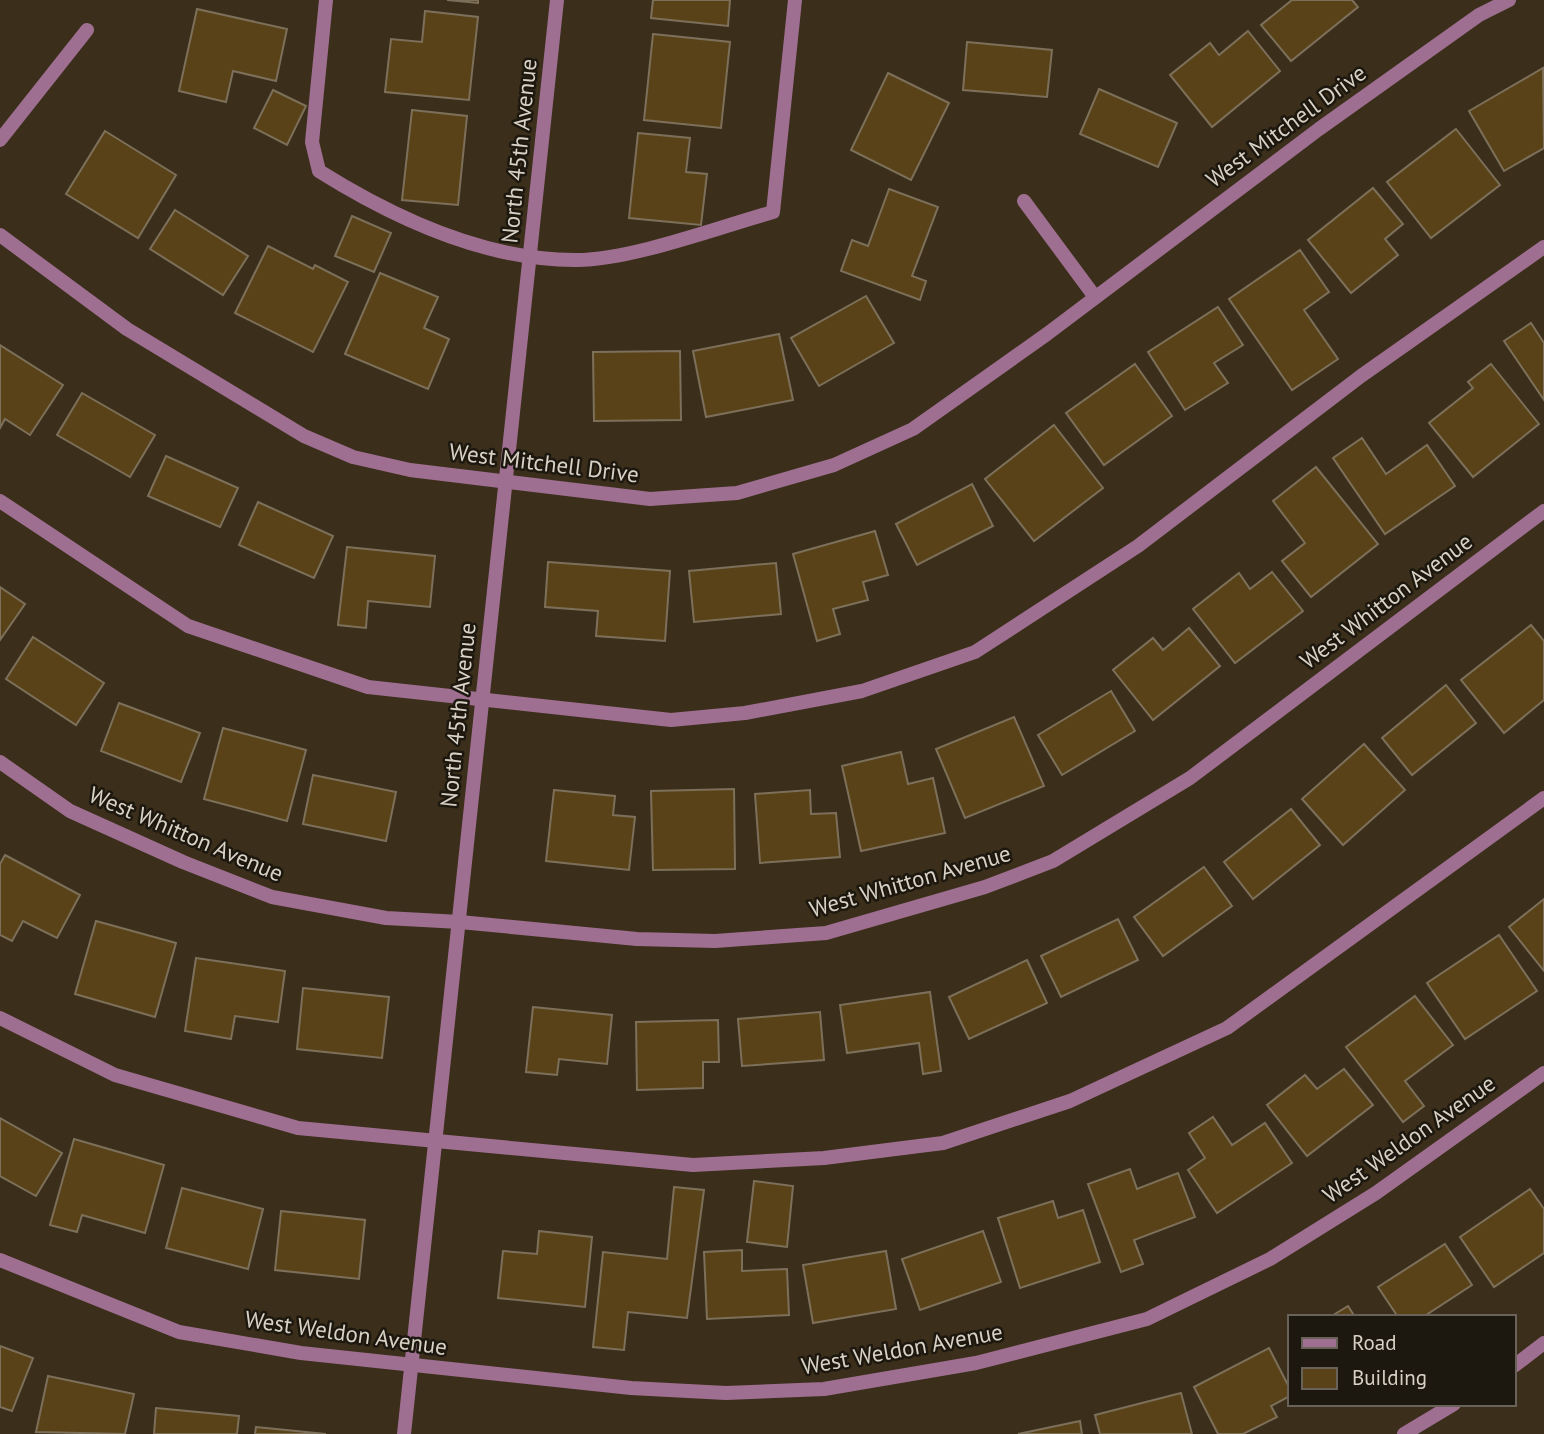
<svg xmlns="http://www.w3.org/2000/svg" width="1544" height="1434" font-family="'PT Sans',sans-serif">
  <style>
    .building { fill: #594218; stroke: #7d705a; stroke-width: 2 }
    .lines { fill: none; stroke-linecap: round; stroke-linejoin: round }
    .service { stroke: #9f6f91; stroke-width: 14 }
    .minor { stroke: #9f6f91; stroke-width: 14 }
    .labels { text-anchor: middle; stroke-width: 5; stroke-linejoin: round; paint-order: stroke }
    .street-label { font-size: 23px; fill: #d8d1c5; stroke: #1d180f }
  </style>
  <rect width="100%" height="100%" fill="#3b2f1b"/>
  <g class="building">
    <polygon points="447,0 478,0 478,3"/>
    <polygon points="653,0 730,0 728,26 651,18"/>
    <polygon points="1292,0 1352,0 1358,7 1291,61 1261,25"/>
    <polygon points="197,9 287,29 276,81 233,71 226,102 179,91"/>
    <polygon points="425,11 478,17 469,100 385,92 391,39 422,42"/>
    <polygon points="1248,31 1280,71 1212,127 1170,75 1210,43 1219,55"/>
    <polygon points="653,34 730,42 721,128 644,120"/>
    <polygon points="967,42 1052,50 1047,97 963,90"/>
    <polygon points="1543,68 1544,148 1504,171 1469,111"/>
    <polygon points="888,73 949,103 911,180 851,150"/>
    <polygon points="1099,89 1177,123 1158,167 1080,134"/>
    <polygon points="273,90 306,106 287,145 254,128"/>
    <polygon points="412,110 467,116 458,205 402,200"/>
    <polygon points="1456,129 1500,185 1431,238 1387,182"/>
    <polygon points="105,131 176,175 138,238 66,194"/>
    <polygon points="638,133 690,138 686,172 707,174 701,225 629,218"/>
    <polygon points="1373,188 1403,224 1385,239 1398,255 1351,293 1308,240"/>
    <polygon points="889,189 938,207 912,276 926,281 920,300 841,271 852,240 868,246"/>
    <polygon points="175,210 248,256 223,295 150,249"/>
    <polygon points="352,216 391,233 374,272 335,256"/>
    <polygon points="268,246 313,269 315,265 348,282 313,352 235,313"/>
    <polygon points="1300,250 1329,292 1304,310 1338,359 1292,390 1229,299"/>
    <polygon points="380,273 438,297 424,328 449,339 428,389 345,354"/>
    <polygon points="866,296 894,343 819,386 791,338"/>
    <polygon points="1218,307 1243,345 1214,363 1228,383 1185,410 1148,352"/>
    <polygon points="1531,323 1544,343 1544,400 1504,341"/>
    <polygon points="779,334 793,400 706,417 693,351"/>
    <polygon points="0,345 63,385 30,435 5,419 0,428"/>
    <polygon points="680,351 681,420 594,421 593,352"/>
    <polygon points="1135,364 1172,416 1104,465 1066,413"/>
    <polygon points="1491,364 1539,424 1473,477 1429,423 1473,388 1468,382"/>
    <polygon points="82,393 155,435 130,477 57,435"/>
    <polygon points="1054,425 1103,488 1034,541 985,479"/>
    <polygon points="1362,438 1386,474 1427,445 1455,486 1385,534 1333,458"/>
    <polygon points="166,456 238,488 220,527 148,496"/>
    <polygon points="1316,467 1378,544 1311,597 1282,561 1305,543 1273,501"/>
    <polygon points="972,484 993,526 917,565 896,524"/>
    <polygon points="258,502 333,536 314,578 239,545"/>
    <polygon points="875,531 888,575 863,582 868,600 833,609 840,634 817,641 793,554"/>
    <polygon points="347,547 435,556 430,607 368,601 366,628 338,625"/>
    <polygon points="548,562 670,571 665,641 596,636 598,611 545,607"/>
    <polygon points="776,563 781,614 694,622 689,571"/>
    <polygon points="1272,572 1303,611 1235,663 1193,609 1239,573 1250,589"/>
    <polygon points="0,587 25,604 0,640"/>
    <polygon points="1531,625 1544,641 1544,700 1504,733 1461,680"/>
    <polygon points="1189,628 1220,666 1153,720 1113,670 1153,638 1163,650"/>
    <polygon points="33,637 104,683 76,725 6,679"/>
    <polygon points="1446,685 1476,723 1412,775 1382,738"/>
    <polygon points="1111,691 1135,731 1062,775 1038,735"/>
    <polygon points="119,703 200,733 181,782 101,751"/>
    <polygon points="1014,717 1044,786 965,818 936,749"/>
    <polygon points="223,728 306,750 287,821 204,799"/>
    <polygon points="1364,744 1405,790 1343,845 1302,799"/>
    <polygon points="901,752 908,784 933,778 945,833 861,851 842,766"/>
    <polygon points="313,775 396,792 386,841 303,824"/>
    <polygon points="734,789 735,869 653,870 651,791"/>
    <polygon points="554,790 615,796 613,815 635,817 629,870 546,861"/>
    <polygon points="810,790 811,814 836,813 840,857 760,863 755,794"/>
    <polygon points="1291,809 1320,845 1253,899 1224,862"/>
    <polygon points="5,855 80,895 57,938 23,921 12,941 0,935 0,864"/>
    <polygon points="1204,867 1232,906 1163,956 1134,917"/>
    <polygon points="1544,899 1544,971 1509,927"/>
    <polygon points="1118,919 1138,960 1061,997 1041,956"/>
    <polygon points="96,921 176,943 155,1017 75,994"/>
    <polygon points="1499,935 1537,991 1465,1039 1427,983"/>
    <polygon points="196,958 285,971 278,1022 235,1016 231,1039 185,1031"/>
    <polygon points="1027,960 1047,1003 969,1039 949,997"/>
    <polygon points="303,988 389,997 382,1058 297,1049"/>
    <polygon points="930,992 941,1071 923,1074 919,1043 847,1053 840,1005"/>
    <polygon points="1415,996 1453,1045 1405,1081 1424,1106 1403,1122 1346,1047"/>
    <polygon points="533,1007 612,1015 607,1064 559,1059 557,1075 526,1072"/>
    <polygon points="820,1012 824,1060 742,1066 738,1019"/>
    <polygon points="718,1020 719,1062 703,1062 703,1088 637,1090 636,1022"/>
    <polygon points="1344,1069 1373,1105 1307,1156 1267,1105 1305,1075 1317,1089"/>
    <polygon points="1213,1117 1232,1145 1265,1123 1292,1163 1217,1213 1188,1170 1205,1158 1189,1133"/>
    <polygon points="0,1118 62,1153 36,1196 0,1176"/>
    <polygon points="74,1139 164,1165 145,1233 82,1215 77,1232 50,1225"/>
    <polygon points="1130,1169 1137,1189 1178,1173 1195,1217 1134,1240 1143,1264 1121,1272 1088,1184"/>
    <polygon points="754,1181 793,1186 787,1247 747,1242"/>
    <polygon points="674,1187 704,1190 687,1318 628,1312 624,1350 593,1347 603,1252 667,1259"/>
    <polygon points="182,1188 263,1209 248,1269 166,1248"/>
    <polygon points="1530,1189 1544,1209 1544,1253 1494,1287 1460,1237"/>
    <polygon points="1053,1201 1058,1218 1083,1210 1100,1262 1020,1288 998,1218"/>
    <polygon points="281,1211 365,1220 359,1279 275,1270"/>
    <polygon points="539,1231 592,1237 585,1307 498,1298 503,1251 537,1254"/>
    <polygon points="983,1231 1001,1282 920,1310 902,1259"/>
    <polygon points="1445,1244 1472,1285 1423,1317 1398,1317 1378,1287"/>
    <polygon points="742,1250 742,1271 787,1269 789,1315 707,1319 704,1252"/>
    <polygon points="886,1251 896,1309 813,1323 803,1265"/>
    <polygon points="1348,1306 1355,1317 1330,1317"/>
    <polygon points="0,1346 33,1358 12,1411 0,1407"/>
    <polygon points="1269,1348 1290,1389 1290,1396 1271,1406 1277,1417 1243,1434 1218,1434 1194,1387"/>
    <polygon points="48,1376 134,1394 125,1434 36,1432"/>
    <polygon points="1181,1393 1192,1434 1100,1434 1095,1415"/>
    <polygon points="156,1408 239,1416 237,1434 154,1434"/>
    <polygon points="1080,1421 1082,1434 1018,1434"/>
    <polygon points="256,1427 326,1434 255,1434"/>
  </g>
  <g class="lines">
    <g class="service">
      <path d="M326,0L312,142L319,171C394,218 486,261 577,260C631,260 719,227 773,212L795,0"/>
      <polyline points="0,501 188,626 368,687 671,720 745,713 862,691 975,652 1138,546 1361,376 1544,247"/>
      <polyline points="0,1018 115,1075 298,1128 693,1165 824,1158 943,1143 1070,1101 1227,1028 1544,798"/>
      <polyline points="1514,1366 1544,1343"/>
      <polyline points="1404,1434 1454,1404"/>
    </g>
    <g class="minor">
      <polyline points="0,140 87,30"/>
      <polyline points="1024,201 1095,297"/>
      <polyline points="0,235 127,329 304,436 353,457 410,470 650,499 737,493 834,465 913,429 1047,334 1319,129 1479,15 1509,0"/>
      <polyline points="0,762 70,811 183,862 272,897 386,918 460,922 637,939 715,941 826,933 985,887 1053,861 1190,778 1544,511"/>
      <polyline points="0,1260 179,1332 301,1353 631,1388 726,1393 824,1389 976,1363 1147,1319 1270,1259 1376,1193 1544,1073"/>
      <polyline points="404,1434 557,0"/>
    </g>
  </g>
  <g class="labels">
    <g class="street-label">
      <text transform="translate(1286 126) rotate(-36)" y="8">West Mitchell Drive</text>
      <text transform="translate(519 151) rotate(-84)" y="8">North 45th Avenue</text>
      <text transform="translate(544 463) rotate(7)" y="8">West Mitchell Drive</text>
      <text transform="translate(1386 601) rotate(-37)" y="8">West Whitton Avenue</text>
      <text transform="translate(458 715) rotate(-84)" y="8">North 45th Avenue</text>
      <text transform="translate(186 834) rotate(23)" y="8">West Whitton Avenue</text>
      <text transform="translate(910 881) rotate(-16)" y="8">West Whitton Avenue</text>
      <text transform="translate(1409 1139) rotate(-35)" y="8">West Weldon Avenue</text>
      <text transform="translate(346 1333) rotate(8)" y="8">West Weldon Avenue</text>
      <text transform="translate(902 1349) rotate(-10)" y="8">West Weldon Avenue</text>
    </g>
  </g>
  <rect x="1288" y="1315" width="228" height="91" fill="#1d180f" stroke="#686258" stroke-width="2"/>
  <rect x="1302" y="1338" width="35" height="10" fill="#9f6f91" stroke="#686258" stroke-width="2"/>
  <text x="1352" y="1350" font-size="21" fill="#d8d1c5">Road</text>
  <rect x="1302" y="1368" width="35" height="21" fill="#594218" stroke="#686258" stroke-width="2"/>
  <text x="1352" y="1385" font-size="21" fill="#d8d1c5">Building</text>
</svg>
